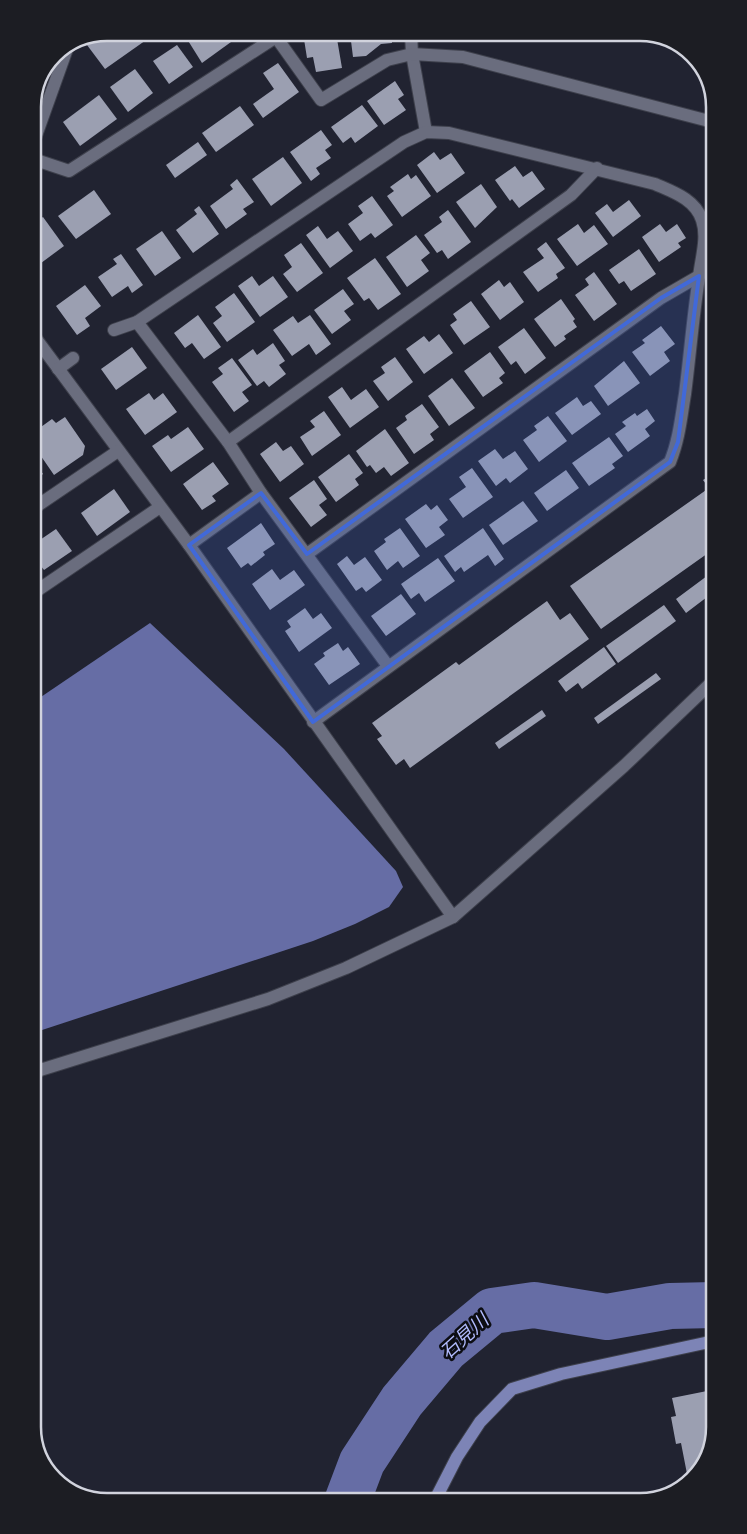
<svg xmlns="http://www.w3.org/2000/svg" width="747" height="1534" font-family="Barlow,'Noto Sans JP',sans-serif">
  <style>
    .water { fill: #666da5 }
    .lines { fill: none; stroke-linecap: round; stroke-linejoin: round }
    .river { stroke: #666da5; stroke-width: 46 }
    .building { fill: #9b9fb1 }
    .minor-casing { stroke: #3e404c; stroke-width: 14 }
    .major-casing { stroke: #3e404c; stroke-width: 14 }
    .minor { stroke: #6a6d7e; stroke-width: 12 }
    .major { stroke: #7d84b6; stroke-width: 12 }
    .marked { fill: #4169d9; fill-opacity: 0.2; stroke: #4169d9; stroke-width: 4; stroke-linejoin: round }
    .labels { text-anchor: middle; stroke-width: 5; stroke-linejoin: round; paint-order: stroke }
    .water-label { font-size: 19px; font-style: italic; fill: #b0bafc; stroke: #0c0d13 }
    .rim { fill: none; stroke: #d1d3dd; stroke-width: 2.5 }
  </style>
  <rect width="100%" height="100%" fill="#212331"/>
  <polygon class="water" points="150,623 284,749 396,871 403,887 389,907 355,924 313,941 36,1032 35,701"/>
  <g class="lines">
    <polyline class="river" points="348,1499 362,1462 402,1401 446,1349 492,1311 534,1305 607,1317 670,1306 714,1305"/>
  </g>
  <g class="building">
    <polygon points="108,33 145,33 149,38 105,69 87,45"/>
    <polygon points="197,33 224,33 231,42 202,63 187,39"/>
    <polygon points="303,33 336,33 342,68 316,72 313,57 307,58"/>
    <polygon points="350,33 391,33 392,43 381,44 366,56 353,57"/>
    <polygon points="177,45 193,67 169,84 153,61"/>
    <polygon points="278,63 299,92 263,118 253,104 274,89 263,73"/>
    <polygon points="135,69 153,93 128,112 110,87"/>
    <polygon points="395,81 404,95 398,99 406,110 384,125 367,101"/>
    <polygon points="99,95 117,119 80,146 63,122"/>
    <polygon points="362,105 378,126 355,143 351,137 343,143 331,127"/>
    <polygon points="240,106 254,125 216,152 202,133"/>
    <polygon points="321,130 332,145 325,150 331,158 316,168 320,174 311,181 290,152"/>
    <polygon points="198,142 207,155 175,178 166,165"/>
    <polygon points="434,152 440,160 451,153 465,173 437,193 417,165"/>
    <polygon points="283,157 302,183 271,206 252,179"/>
    <polygon points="515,166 523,177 532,171 545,189 519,208 512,199 510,201 495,180"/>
    <polygon points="408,174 411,179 416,175 431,196 402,217 387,196 394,191 390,187"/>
    <polygon points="237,179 254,202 243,209 247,214 226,229 210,206 233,189 230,185"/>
    <polygon points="481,184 497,207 475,228 456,202"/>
    <polygon points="94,190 111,214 76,239 58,216"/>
    <polygon points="372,196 393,225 375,238 371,233 360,241 348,224 363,213 358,206"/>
    <polygon points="629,200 641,216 613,237 595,213 607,204 613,212"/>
    <polygon points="199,206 219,234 193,253 176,230 197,214 194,210"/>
    <polygon points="448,210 471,242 448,259 442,250 437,253 424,235 442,222 439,217"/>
    <polygon points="43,217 64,246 33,269 33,224"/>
    <polygon points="578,224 584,233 594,225 608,244 577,266 557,239"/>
    <polygon points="660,224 666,232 677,224 686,238 678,243 681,247 659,262 642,237"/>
    <polygon points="318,226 327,239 338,231 353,251 330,268 306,235"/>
    <polygon points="162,231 181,258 155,276 136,249"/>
    <polygon points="416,235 430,253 421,260 429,271 407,287 386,257"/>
    <polygon points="546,242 565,268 556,274 558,278 538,292 523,272 544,258 537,249"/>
    <polygon points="301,243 323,273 297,292 283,274 292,267 284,255"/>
    <polygon points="639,249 656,274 631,291 624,281 619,284 609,270"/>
    <polygon points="121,254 143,285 132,293 128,286 112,297 98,277 117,264 113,259"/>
    <polygon points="375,258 401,294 378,310 369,298 364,301 347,278"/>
    <polygon points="594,272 617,304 594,321 575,295 589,285 585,279"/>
    <polygon points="252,276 259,286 273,276 288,297 260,317 238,286"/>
    <polygon points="499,280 504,287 510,282 524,302 500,320 481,294"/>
    <polygon points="85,285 101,306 85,318 90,326 77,335 56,306"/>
    <polygon points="343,289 354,304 344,311 351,320 332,334 314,310"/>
    <polygon points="234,293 255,322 227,342 213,323 222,316 215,307"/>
    <polygon points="561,299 575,319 573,321 577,327 564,336 566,339 555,347 534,319"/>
    <polygon points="471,301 490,327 464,345 450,325 457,320 453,314"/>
    <polygon points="198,315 221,347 204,359 192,343 185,348 174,333"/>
    <polygon points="310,315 331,344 316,355 309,344 292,356 273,330 293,316 298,323"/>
    <polygon points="661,326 675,344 664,352 670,361 650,376 632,352 645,343 642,340"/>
    <polygon points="524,328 546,358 525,374 516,361 511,365 498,347"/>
    <polygon points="439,334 453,353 424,374 406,349 424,336 429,342"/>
    <polygon points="273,343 285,361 279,365 286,374 269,387 264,381 257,386 238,360 253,349 257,355"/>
    <polygon points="132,347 147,368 116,390 101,369"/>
    <polygon points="490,352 505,373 499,378 503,383 483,397 464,371"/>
    <polygon points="395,357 413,382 388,401 373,381 385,373 381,367"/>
    <polygon points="232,358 252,385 242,392 249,401 234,412 212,382 223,374 218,368"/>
    <polygon points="624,361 640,383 608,406 594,386"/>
    <polygon points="452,378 475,408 449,426 428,396"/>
    <polygon points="342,387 351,400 366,389 379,407 350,428 328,397"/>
    <polygon points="149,393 154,400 163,393 177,412 145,435 126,409"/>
    <polygon points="577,397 583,406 591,401 601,414 572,435 555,413"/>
    <polygon points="422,404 439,427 430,434 434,440 414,454 396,428 407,420 405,416"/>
    <polygon points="647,409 655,421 645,429 650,436 628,452 615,434 626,426 622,422 635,413 637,416"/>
    <polygon points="324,411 341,435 312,456 300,437 315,427 310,421"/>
    <polygon points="548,416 567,441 539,462 523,440 537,430 534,426"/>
    <polygon points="65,417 85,446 83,455 54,475 34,446 34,432 52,419 56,423"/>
    <polygon points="188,427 204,449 171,472 152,446 168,435 171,439"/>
    <polygon points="385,429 409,463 391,476 384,467 376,473 370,465 367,467 356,451"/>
    <polygon points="609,437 623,456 612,464 615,468 589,486 572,463"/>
    <polygon points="276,442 283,451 291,446 304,464 280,482 260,454"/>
    <polygon points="495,449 503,459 515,451 528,469 510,483 506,478 496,486 478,461"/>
    <polygon points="349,454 363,473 355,479 359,485 336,502 318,477"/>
    <polygon points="34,461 43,474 34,481"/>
    <polygon points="213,462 229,484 212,496 216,501 202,510 183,484"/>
    <polygon points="472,468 493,497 463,518 449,499 466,487 459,477"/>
    <polygon points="566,470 579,488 547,511 534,493"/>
    <polygon points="711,475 711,551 601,629 570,586 709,488 703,480"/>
    <polygon points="314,480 327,499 319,505 327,515 311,527 289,498"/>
    <polygon points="114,489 130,512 97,536 81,513"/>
    <polygon points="523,501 538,521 503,545 489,525"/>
    <polygon points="426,504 431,510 437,505 448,520 439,527 445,535 426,548 405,519"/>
    <polygon points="261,523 275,544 263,552 265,555 251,566 248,563 241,568 227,548"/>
    <polygon points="400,528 420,556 403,568 398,561 387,570 374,551 386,542 384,539"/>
    <polygon points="483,528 504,559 495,566 488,555 464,572 461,567 455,572 444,556"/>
    <polygon points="56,529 72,551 44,570 34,557 34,544"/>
    <polygon points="347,556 354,565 365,557 382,580 366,592 362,587 356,591 337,564"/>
    <polygon points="438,558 455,581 425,602 419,593 411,599 401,584"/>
    <polygon points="272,569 280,580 294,570 305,585 270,610 252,584"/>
    <polygon points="711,573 711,588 708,590 711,594 686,613 676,599"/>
    <polygon points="401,594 416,614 386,636 371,616"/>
    <polygon points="547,601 560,620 570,613 589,639 410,768 404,759 396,765 377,739 382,736 372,723 456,662 459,665"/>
    <polygon points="664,605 676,621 618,663 606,646"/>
    <polygon points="305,608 313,619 321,613 332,628 299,652 285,631 291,627 287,621"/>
    <polygon points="338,643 343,651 348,647 360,664 329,685 314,664 325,656 323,653"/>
    <polygon points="604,647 616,664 582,689 578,683 566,692 558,681"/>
    <polygon points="656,673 661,679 598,724 594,718"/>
    <polygon points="542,710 546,716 499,749 495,743"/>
    <polygon points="707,1391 714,1427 702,1468 688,1479 681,1443 676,1444 671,1417 676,1416 672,1398"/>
  </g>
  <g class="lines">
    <defs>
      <g id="minor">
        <polyline points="411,33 412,54 426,132"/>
        <polyline points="276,37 321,100 387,60 412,54 463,57 709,121"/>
        <polyline points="33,144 67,49"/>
        <polyline points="33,159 69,171 276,37 275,33"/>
        <polyline points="137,322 228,442 261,493 388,666"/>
        <path d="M114,330L137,322L404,142L426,132L449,133L655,184C673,192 695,199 702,220C708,238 701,258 699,277C693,316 690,355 685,394C681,418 679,440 670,462L313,722"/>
        <polyline points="34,336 189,545 453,917"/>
        <polyline points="58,369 73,358"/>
        <polyline points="228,442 571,195 597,168"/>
        <polyline points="34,508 118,451"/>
        <polyline points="189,545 261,493"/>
        <polyline points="307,554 661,298 699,276"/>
        <polyline points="35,592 160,507"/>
        <polyline points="37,1071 268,999 346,968 453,917 624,766 711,683"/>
      </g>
      <polyline id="major" points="436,1498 457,1457 480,1422 512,1389 561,1374 714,1341"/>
    </defs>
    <use href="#minor" class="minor-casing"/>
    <use href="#major" class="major-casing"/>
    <use href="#minor" class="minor"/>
    <use href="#major" class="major"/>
  </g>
  <path class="marked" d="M699,276L678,442L670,462L313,722L189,545L261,493L307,554L661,298Z"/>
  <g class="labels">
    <g class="water-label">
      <text transform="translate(464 1336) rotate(-42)" y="7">石見川</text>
    </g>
  </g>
  <path d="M0 0H747V1534H0ZM107 41H640A66 66 0 0 1 706 107V1427A66 66 0 0 1 640 1493H107A66 66 0 0 1 41 1427V107A66 66 0 0 1 107 41Z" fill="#1c1d23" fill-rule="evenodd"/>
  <path class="rim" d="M107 41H640A66 66 0 0 1 706 107V1427A66 66 0 0 1 640 1493H107A66 66 0 0 1 41 1427V107A66 66 0 0 1 107 41Z"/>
</svg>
